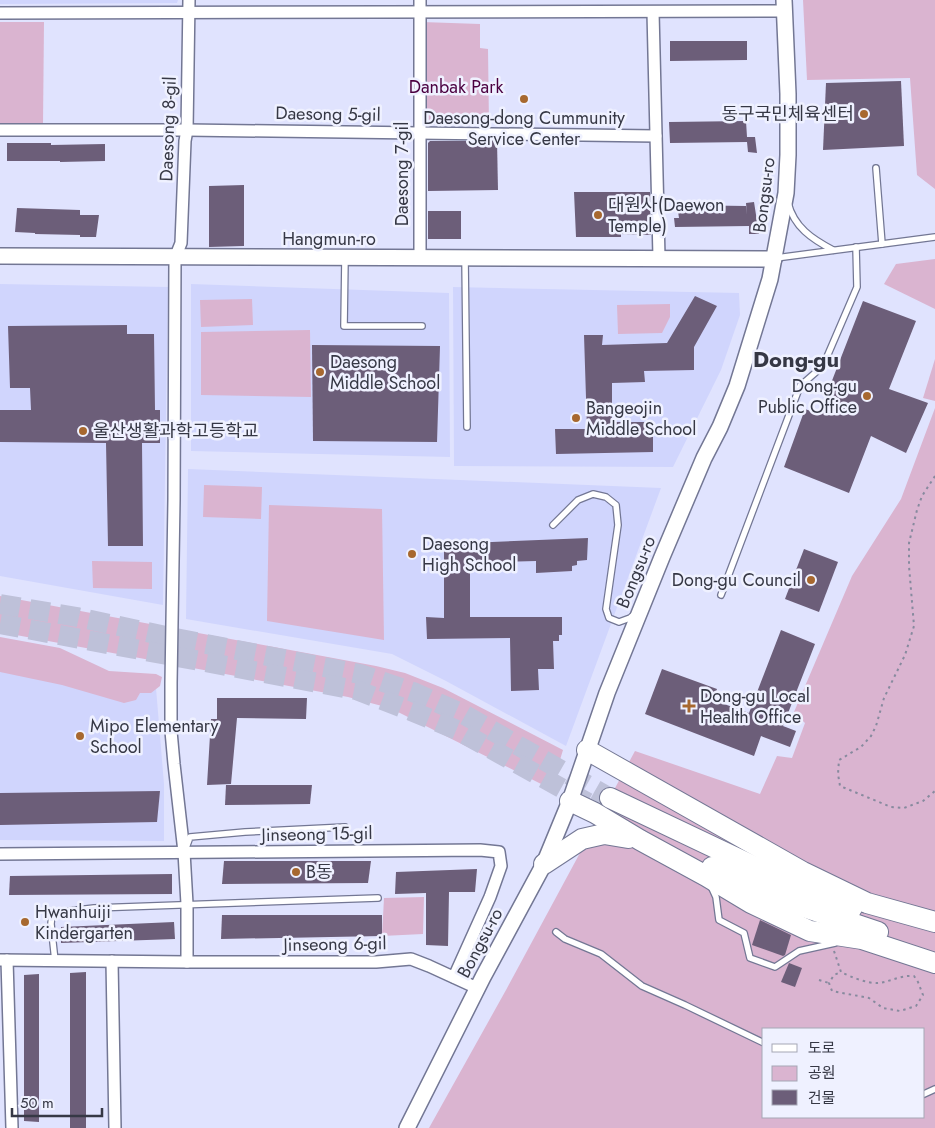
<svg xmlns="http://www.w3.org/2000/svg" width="935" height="1128" font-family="Jost,'Noto Sans KR',sans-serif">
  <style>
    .built { fill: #d0d5fd }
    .green { fill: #dab4d0; fill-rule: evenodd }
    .building { fill: #6c5e79 }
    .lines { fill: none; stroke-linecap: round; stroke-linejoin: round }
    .highway-tunnel { stroke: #bec1d9; stroke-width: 20; stroke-dasharray: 20 10; stroke-linecap: butt }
    .lane-casing { stroke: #737794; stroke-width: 8 }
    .street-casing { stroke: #737794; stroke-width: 14 }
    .secondary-casing { stroke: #737794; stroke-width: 18 }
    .highway-casing { stroke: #737794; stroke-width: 22 }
    .path { stroke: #878a9e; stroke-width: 2; stroke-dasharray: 2.5 4; stroke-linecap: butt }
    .lane { stroke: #fff; stroke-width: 5.5 }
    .street { stroke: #fff; stroke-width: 11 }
    .secondary { stroke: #fff; stroke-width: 15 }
    .highway { stroke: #fff; stroke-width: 20 }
    .poi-dot { fill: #a7682f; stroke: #eff1ff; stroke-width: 2 }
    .labels { text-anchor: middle; stroke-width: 5; stroke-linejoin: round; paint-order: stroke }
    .park-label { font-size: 18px; fill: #4b0040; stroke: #eff1ff }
    .street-label { font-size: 18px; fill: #363845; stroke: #eff1ff }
    .poi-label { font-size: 18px; fill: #363845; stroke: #eff1ff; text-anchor: start }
    .district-label { font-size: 22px; font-weight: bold; fill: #363845; stroke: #eff1ff }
  </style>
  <rect width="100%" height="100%" fill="#e0e3fe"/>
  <g class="built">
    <polygon points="0,0 178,0 177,3 0,4"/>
    <polygon points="0,284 168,287 163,605 0,576"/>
    <polygon points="191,284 449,293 450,457 191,451"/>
    <polygon points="453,287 739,293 740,315 721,370 673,467 454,466"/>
    <polygon points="188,469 661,488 566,746 446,681 392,654 186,619"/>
    <polygon points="0,667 156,688 164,784 164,841 0,840"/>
  </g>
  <g class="green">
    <polygon points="803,0 935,0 935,189 917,175 910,78 807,80"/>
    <polygon points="0,22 44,22 43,124 0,124"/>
    <polygon points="422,22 480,24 480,48 488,49 489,126 425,124"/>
    <polygon points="935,259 935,309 884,284 896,264"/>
    <polygon points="252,299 253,325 201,327 200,300"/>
    <polygon points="670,304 670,317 662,333 618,334 617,305"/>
    <polygon points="310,330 311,397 201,395 201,332"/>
    <polygon points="935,359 935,401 923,398"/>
    <path d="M935,408V1128H429L506,990L635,751L760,794L777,756L792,758L805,723L794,712L852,576L901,499ZM764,1029H924V1117H764Z"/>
    <polygon points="204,485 262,487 261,519 203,517"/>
    <polygon points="269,505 382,509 384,640 267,621"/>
    <polygon points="92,561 152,562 152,589 93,588"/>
    <polygon points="0,596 376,666 405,673 443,688 563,750 551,789 400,713 382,706 348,697 0,632"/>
    <polygon points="0,637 60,648 109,671 156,674 162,677 160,686 151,693 140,693 136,700 124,703 62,685 0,672"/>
    <polygon points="424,897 423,934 382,936 384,898"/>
  </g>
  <g class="building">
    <polygon points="670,41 747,41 747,60 670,61"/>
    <polygon points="901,81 904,146 823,150 826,83"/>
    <polygon points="746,121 747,137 755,137 757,153 748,152 747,142 670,143 669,122"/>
    <polygon points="430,141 497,141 498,190 428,191 428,143"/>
    <polygon points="7,143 51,143 51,145 105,144 105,161 60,162 60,161 7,161"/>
    <polygon points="244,185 244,246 209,247 209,186"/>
    <polygon points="574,192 650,192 651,235 621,234 621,237 576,237"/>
    <polygon points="754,202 759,234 749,234 749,226 675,227 674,218 679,218 677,205 746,206 747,215 746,203"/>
    <polygon points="17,208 80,210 80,215 99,215 96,237 80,237 80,235 35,234 35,233 15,232"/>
    <rect x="428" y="211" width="33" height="28"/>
    <polygon points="695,296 717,306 694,347 694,370 644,371 645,382 612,383 612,422 653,422 653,452 556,454 555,429 587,429 584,335 603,335 602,345 667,343"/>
    <polygon points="863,301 916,321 889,389 928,403 906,453 871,436 849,493 784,467 805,409 819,414"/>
    <polygon points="127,325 127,334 154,334 155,410 160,410 160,443 142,443 143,546 108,546 106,443 0,442 0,410 31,410 30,388 10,388 8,326"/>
    <polygon points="312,345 440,346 437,442 313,441"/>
    <polygon points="588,538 587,560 577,561 577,565 572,566 572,571 536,573 536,561 470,563 470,617 562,617 562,635 559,635 559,641 553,641 554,669 538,669 539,690 511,691 510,638 427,639 426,617 444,618 444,544"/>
    <polygon points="804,549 838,562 819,612 785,599"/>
    <polygon points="781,630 815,644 783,726 796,731 790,747 761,736 754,756 645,714 662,669 717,689 713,700 749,713"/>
    <polygon points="217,698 307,698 306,719 237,718 231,784 207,785 211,719 217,719"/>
    <polygon points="226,785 312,785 310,804 225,805"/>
    <polygon points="160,791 157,822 0,825 0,793"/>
    <polygon points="224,861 371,861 368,883 222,884"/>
    <polygon points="477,869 475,892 449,892 448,946 426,945 426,893 395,894 396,872"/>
    <polygon points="172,874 172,894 9,895 10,876"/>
    <polygon points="222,915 382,915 382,936 221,939"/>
    <polygon points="760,920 791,935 785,955 783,956 752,945"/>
    <polygon points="174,922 175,939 61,943 61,927"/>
    <polygon points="789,963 802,968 795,987 781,982"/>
    <polygon points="86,972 86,1128 70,1128 70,973"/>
    <polygon points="39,974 39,1122 24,1121 24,975"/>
  </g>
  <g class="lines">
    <g class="highway-tunnel">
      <polyline points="0,604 77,617 170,637 360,674 413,692 463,714 610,798"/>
      <polyline points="0,624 356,690 411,711 457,730 590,804"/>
    </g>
    <defs>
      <g id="lane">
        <path d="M788,203C794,227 812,239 833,250"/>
        <polyline points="882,244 935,237"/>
        <polyline points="345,258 344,326 422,326"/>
        <polyline points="465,258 467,427"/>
        <polyline points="776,258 882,244 876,168"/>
        <polyline points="553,525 578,500 593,494 606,497 616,505 618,525 606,609 609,618 619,622 630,618 635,614"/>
        <polyline points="721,595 800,386 823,366 857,287 856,247"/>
        <polyline points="186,848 190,837 245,832 345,827"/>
        <polyline points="711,886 716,897 719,920 744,933 750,958 775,967 799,951 835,943"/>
        <polyline points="556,932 565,939 601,954 642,986 685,1005 764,1043"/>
        <polyline points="55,961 51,924 52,913 94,908 378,898"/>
        <polyline points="924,1094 935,1089"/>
      </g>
      <g id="street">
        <polyline points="653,12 659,257"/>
        <polyline points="0,13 784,11"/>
        <polyline points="0,130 187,130 656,136"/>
        <polyline points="420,258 420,0"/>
        <polyline points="0,854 480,850 499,852 501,866 490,897 454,977"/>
        <polyline points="0,960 187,962 376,962 411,959 429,966 477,988"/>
        <polyline points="7,960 12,1128"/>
        <polyline points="112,961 115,1128"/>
        <polyline points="187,962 187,904 184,852 174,764 171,731 171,683 174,500 175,258 181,243 185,141 187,130 189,0"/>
      </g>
      <g id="secondary">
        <path d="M0,256C258,259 516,256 774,259"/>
        <polyline points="407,1128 483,977 544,864 570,801 607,693 662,557 704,458 720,427 737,386 770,279 786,193 788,155 788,94 784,0"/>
      </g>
      <g id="highway">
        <polyline points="587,750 803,872 867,903 935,922"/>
        <polyline points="610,798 808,892 852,908"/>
        <polyline points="570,801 595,813 640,840 706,876 751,903 810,931 862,939 935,963"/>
        <polyline points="544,864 582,839 604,834 628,838"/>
        <polyline points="712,867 804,907 878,932"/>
      </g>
    </defs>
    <use href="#lane" class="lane-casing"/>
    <use href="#street" class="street-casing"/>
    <use href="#secondary" class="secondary-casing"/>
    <use href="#highway" class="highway-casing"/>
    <g class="path">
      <polyline points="935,476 922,496 917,510 909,543 909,566 914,626 905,655 884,698 876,726 871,736 861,747 839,760 838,774 840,786 891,807 904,808 923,801 935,791"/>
      <path d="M834,951L841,972C851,977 868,984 879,983C892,981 901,975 914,976L918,982L923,995L916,1006L900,1011L883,1008L869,998L832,991L829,983L834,975L841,972"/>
      <polyline points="819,980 829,983"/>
    </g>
    <use href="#lane" class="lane"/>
    <use href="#street" class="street"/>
    <use href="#secondary" class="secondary"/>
    <use href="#highway" class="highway"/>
  </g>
  <g class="poi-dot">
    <circle cx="524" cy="99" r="5"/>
    <circle cx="864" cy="114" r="5"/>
    <circle cx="598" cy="215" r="5"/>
    <circle cx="320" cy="372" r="5"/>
    <circle cx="867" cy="396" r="5"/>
    <circle cx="576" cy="418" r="5"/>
    <circle cx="83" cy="431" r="5"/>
    <circle cx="412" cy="554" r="5"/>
    <circle cx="811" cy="580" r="5"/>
    <path d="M686.5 698.5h5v5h5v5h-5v5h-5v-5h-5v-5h5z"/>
    <circle cx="80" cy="736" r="5"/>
    <circle cx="296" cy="872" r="5"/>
    <circle cx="25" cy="922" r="5"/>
  </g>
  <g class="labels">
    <g class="park-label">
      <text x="456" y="93">Danbak Park</text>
    </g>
    <g class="street-label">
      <text transform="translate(328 114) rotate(1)" y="6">Daesong 5-gil</text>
      <text transform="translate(168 129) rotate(-88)" y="6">Daesong 8-gil</text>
      <text transform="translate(402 174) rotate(-90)" y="6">Daesong 7-gil</text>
      <text transform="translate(764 195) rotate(-83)" y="6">Bongsu-ro</text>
      <text x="329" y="245">Hangmun-ro</text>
      <text transform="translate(636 572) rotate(-68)" y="6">Bongsu-ro</text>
      <text transform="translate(317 834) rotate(-1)" y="6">Jinseong 15-gil</text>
      <text transform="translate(480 943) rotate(-62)" y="6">Bongsu-ro</text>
      <text transform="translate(335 944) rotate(-1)" y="6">Jinseong 6-gil</text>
    </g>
    <g class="poi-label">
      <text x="854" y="120" text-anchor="end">동구국민체육센터</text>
      <text x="524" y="124" text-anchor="middle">Daesong-dong Cummunity<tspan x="524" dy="21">Service Center</tspan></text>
      <text x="608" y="211">대원사(Daewon<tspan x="608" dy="21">Temple)</tspan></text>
      <text x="330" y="368">Daesong<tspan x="330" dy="21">Middle School</tspan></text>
      <text x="857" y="392" text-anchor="end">Dong-gu<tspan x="857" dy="21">Public Office</tspan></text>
      <text x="586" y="414">Bangeojin<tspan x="586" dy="21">Middle School</tspan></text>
      <text x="93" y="437">울산생활과학고등학교</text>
      <text x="422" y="550">Daesong<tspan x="422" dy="21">High School</tspan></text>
      <text x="801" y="586" text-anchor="end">Dong-gu Council</text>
      <text x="700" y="702">Dong-gu Local<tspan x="700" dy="21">Health Office</tspan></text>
      <text x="90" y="732">Mipo Elementary<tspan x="90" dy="21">School</tspan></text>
      <text x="306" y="878">B동</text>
      <text x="35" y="918">Hwanhuiji<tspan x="35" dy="21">Kindergarten</tspan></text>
    </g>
    <g class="district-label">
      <text x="796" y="367">Dong-gu</text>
    </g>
  </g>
  <rect x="762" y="1028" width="162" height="90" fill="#eff1ff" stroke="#a5a7b5"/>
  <rect x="772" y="1044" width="25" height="8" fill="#ffffff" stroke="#a5a7b5"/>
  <text x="808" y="1053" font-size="15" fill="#363845">도로</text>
  <rect x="772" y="1066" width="25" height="15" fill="#dab4d0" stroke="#a5a7b5"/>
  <text x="808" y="1078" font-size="15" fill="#363845">공원</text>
  <rect x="772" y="1090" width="25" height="15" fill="#6c5e79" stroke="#a5a7b5"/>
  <text x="808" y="1103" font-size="15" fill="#363845">건물</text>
  <path d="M12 1108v8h90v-8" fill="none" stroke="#363845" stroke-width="2.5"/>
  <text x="20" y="1108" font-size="15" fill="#363845" stroke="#eff1ff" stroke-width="4" paint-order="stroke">50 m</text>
</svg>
